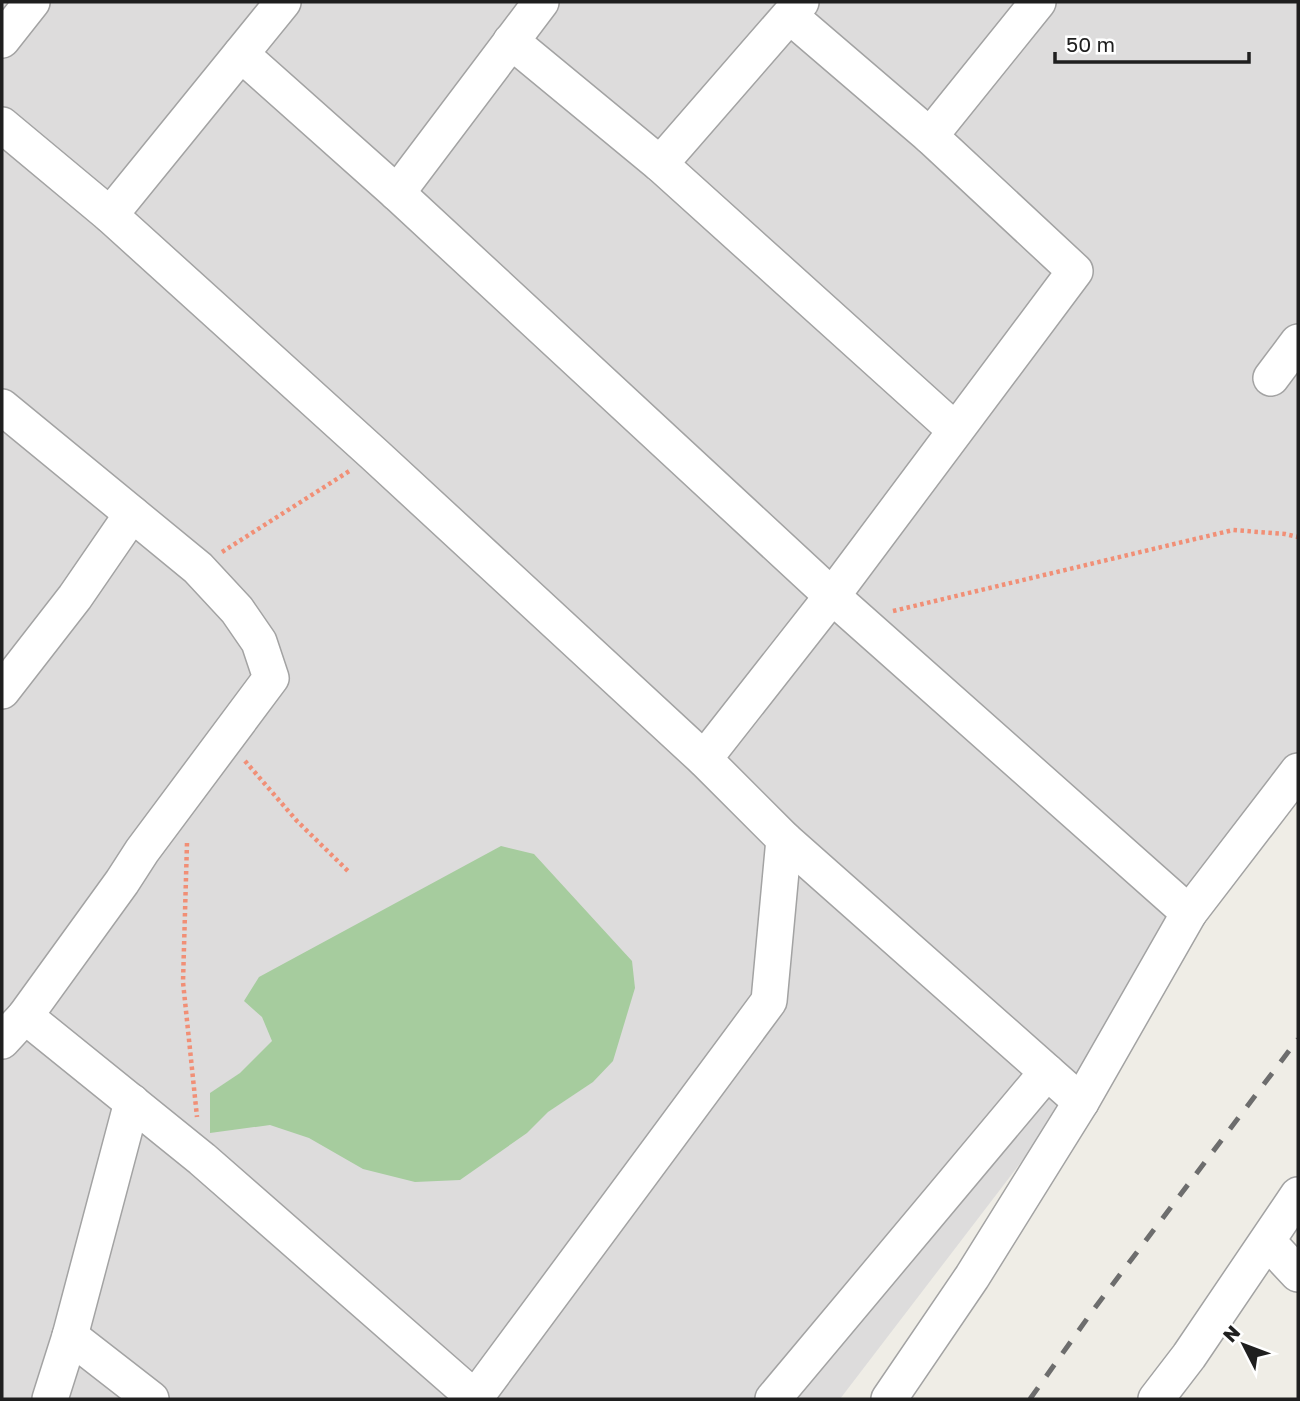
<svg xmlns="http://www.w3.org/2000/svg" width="1300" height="1401" font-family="'Golos Text',sans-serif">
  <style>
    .residential { fill: #dddcdc }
    .forest { fill: #a6cc9e }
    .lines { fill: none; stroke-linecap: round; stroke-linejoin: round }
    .minor-casing { stroke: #a3a3a3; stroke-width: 38 }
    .path { stroke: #f18f76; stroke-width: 4.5; stroke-dasharray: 3.5 3.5; stroke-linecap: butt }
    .minor { stroke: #fff; stroke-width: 35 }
    .rail { stroke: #6d6d6d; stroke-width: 5; stroke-dasharray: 14 14; stroke-linecap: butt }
  </style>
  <rect width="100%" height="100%" fill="#efede6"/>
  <polygon class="residential" points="2,2 1298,2 1298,800 840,1399 2,1399"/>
  <polygon class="forest" points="501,846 534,854 632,961 635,988 613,1061 593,1082 548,1112 527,1133 460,1180 415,1182 363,1169 309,1138 270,1125 210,1133 210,1093 240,1073 272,1041 262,1017 244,1001 259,977"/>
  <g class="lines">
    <defs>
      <g id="minor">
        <polyline points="2,40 32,2"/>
        <polyline points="511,41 660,164 955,430"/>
        <polyline points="241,54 397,193 832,596 1189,913"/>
        <polyline points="2,125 110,215 375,455 704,759 784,839 1081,1102"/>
        <polyline points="930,136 1038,2"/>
        <polyline points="660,164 801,2"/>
        <polyline points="397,193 541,2"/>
        <polyline points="110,215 283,2"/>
        <polyline points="1271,378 1298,342"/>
        <polyline points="2,407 198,568 237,610 259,642 271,678 142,851 122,882 25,1016 2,1041"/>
        <polyline points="2,691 75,597 132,514"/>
        <polyline points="704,759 832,596 1075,271 930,136 790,16"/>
        <polyline points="25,1016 202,1159 476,1399"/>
        <polyline points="1268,1242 1298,1274"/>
        <polyline points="70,1336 151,1399"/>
        <polyline points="475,1398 769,1001 784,839"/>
        <polyline points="50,1399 70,1336 132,1102"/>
        <polyline points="773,1399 1047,1072"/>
        <polyline points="889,1399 972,1277 1081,1102 1189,913 1298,771"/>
        <polyline points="1156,1399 1189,1356 1298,1195"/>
      </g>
    </defs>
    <use href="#minor" class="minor-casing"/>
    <g class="path">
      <polyline points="222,552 351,470"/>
      <polyline points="893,611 1233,530 1285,534 1298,537"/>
      <polyline points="245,761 297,821 350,873"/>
      <polyline points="187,843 183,982 197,1117"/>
    </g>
    <use href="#minor" class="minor"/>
    <polyline class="rail" points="1030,1399 1094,1309 1298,1039"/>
  </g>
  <rect width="1300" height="1401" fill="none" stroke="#1f1f1f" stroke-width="7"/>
  <g transform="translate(1244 1345) rotate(312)" stroke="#ffffff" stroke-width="5" paint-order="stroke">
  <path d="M0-5L12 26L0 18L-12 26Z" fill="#1f1f1f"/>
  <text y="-10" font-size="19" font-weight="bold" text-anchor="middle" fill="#1f1f1f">N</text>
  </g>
  <path d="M1055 52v10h194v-10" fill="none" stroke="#1f1f1f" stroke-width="3.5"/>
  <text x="1066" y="52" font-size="21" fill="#1f1f1f" stroke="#ffffff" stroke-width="5" paint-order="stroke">50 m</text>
</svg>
